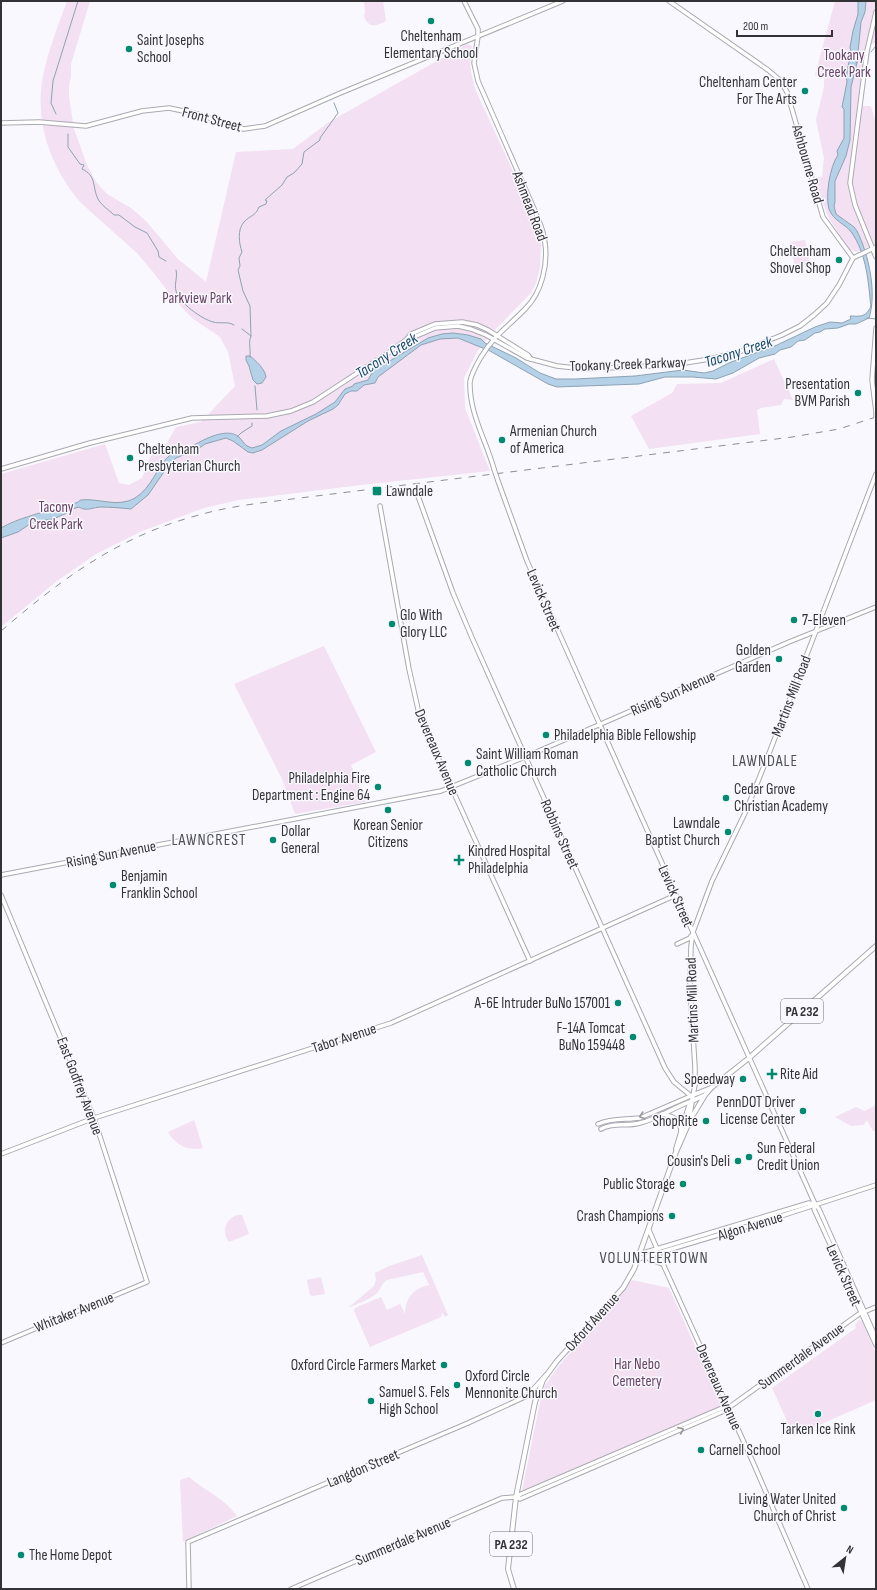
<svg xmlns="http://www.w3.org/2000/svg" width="877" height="1590" font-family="'Sofia Sans Condensed',sans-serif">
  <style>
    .green { fill: #f3e0f2 }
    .water { fill: #b4d1e7; stroke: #8da2b2 }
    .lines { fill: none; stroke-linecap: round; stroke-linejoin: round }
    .stream { stroke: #8da2b2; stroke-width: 1 }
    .tertiary-casing { stroke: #a9a9b2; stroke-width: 5.5 }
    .secondary-casing { stroke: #a9a9b2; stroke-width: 5.5 }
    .primary-casing { stroke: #a9a9b2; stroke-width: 6 }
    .tertiary { stroke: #fff; stroke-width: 3.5 }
    .secondary { stroke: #fff; stroke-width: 3.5 }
    .primary { stroke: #fff; stroke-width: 4 }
    .rail { stroke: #8d8d92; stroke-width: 1; stroke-dasharray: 7 7; stroke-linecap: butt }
    .tertiary-bridge-casing { stroke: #a9a9b2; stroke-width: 5.5; stroke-linecap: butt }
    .tertiary-bridge { stroke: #fff; stroke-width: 3.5 }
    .oneway { stroke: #99999b }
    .poi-dot { fill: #028a70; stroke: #f8f8fe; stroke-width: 1.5 }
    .labels { text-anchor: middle; stroke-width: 3; stroke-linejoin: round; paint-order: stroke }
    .shield { fill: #f8f8fe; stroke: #6e6e73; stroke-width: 1 }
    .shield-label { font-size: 14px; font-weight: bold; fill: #333337 }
    .poi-label { font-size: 15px; fill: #333337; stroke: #f8f8fe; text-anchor: start }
    .park-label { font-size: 15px; fill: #684266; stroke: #f8f8fe }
    .street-label { font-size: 15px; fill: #333337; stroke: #f8f8fe }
    .water-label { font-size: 16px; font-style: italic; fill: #194a69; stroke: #f8f8fe }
    .neighbourhood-label { font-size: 16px; letter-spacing: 1px; fill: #4f4f57; stroke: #f8f8fe }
  </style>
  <rect width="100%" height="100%" fill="#f8f8fe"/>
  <g class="green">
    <path d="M67,1H90L71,64V77L69,85V96L74,129L87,165L96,182L107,194L131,208L146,221L178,259L206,282L236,152L293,149L329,122L467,44L472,46C468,62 471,75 476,91L529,206L538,230L541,244L540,268L536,283L531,293L492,333L477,352L464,378L465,408L490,471L361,485L239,500L204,508L142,531L96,554L57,581L1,627V474L105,444L119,483L129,485L142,478L150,457L167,443L176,427L201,422L235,386L228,352L220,337L192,318L173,298L153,272L137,253L81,203C51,168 34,123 43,76C48,51 58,26 67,1Z"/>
    <path d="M364,1H383L386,21C376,26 370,29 364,17L365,12Z"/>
    <polygon points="835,1 876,1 876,42 871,45 862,106 871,106 876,124 876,243 857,252 849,249 828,217 814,178 822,177 824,158 816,120 824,87 824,78 815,75"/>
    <polygon points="805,240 810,264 795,267 790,242"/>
    <polygon points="774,359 793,400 784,399 781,405 761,408 757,410 760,434 649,449 631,416 672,393 677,384 721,383"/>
    <polygon points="324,646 376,752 351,765 365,802 295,814 282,779 234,684"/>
    <polygon points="876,1105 876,1131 873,1131 867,1120 863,1125 851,1126 835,1117 856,1107 865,1111"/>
    <path d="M194,1120L203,1148C189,1152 175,1145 168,1132Z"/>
    <path d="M237,1215H242L249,1234L229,1242C221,1232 225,1220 237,1215Z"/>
    <path d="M422,1255L448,1315L445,1317L442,1312L441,1317L370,1347L354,1311L355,1308L381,1297L387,1310L400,1304L405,1314C405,1299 413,1288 429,1285L435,1297L423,1272L387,1280C381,1284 381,1289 377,1293C369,1300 357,1304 348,1308L374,1286L376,1280L375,1273L389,1266Z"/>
    <polygon points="321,1277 325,1294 312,1296 310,1295 307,1280"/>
    <polygon points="632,1280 669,1288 722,1406 522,1491 541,1397 544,1387 558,1367"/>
    <polygon points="859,1320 862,1321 876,1354 876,1400 794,1436 772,1388 856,1328 855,1325"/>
    <path d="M189,1477C205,1491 224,1498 237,1516L183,1542L180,1480Z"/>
  </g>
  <g class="water">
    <path d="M858,1H866L865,12L861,22L857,63L851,87L850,140L846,156L835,181V202L834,206L836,214L854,227L857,231C869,255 877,293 869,318L856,324H849L838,328L825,329L820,332L815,333L805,340L798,341L791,347L780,350L775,354L759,358L733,373L716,379L693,377H665L639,384L557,387L548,384L490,351L458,338L440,339L421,345L378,377L375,383L364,385L357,391H351L345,394L338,405L333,409L308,421L262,450L253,453L248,452L233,441L226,438L205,444L198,449L176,458L168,466L148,495L131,509C121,508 111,507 101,507C94,507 86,512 79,507L66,511L67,513L53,519L33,522L18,532L1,538V528C18,518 39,514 58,507C63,505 70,505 76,503C79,502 78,501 81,500C100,498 117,508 135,498C152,488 156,467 171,454C179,448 186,449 194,445C205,439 227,427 239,437C242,440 244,444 247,446L252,448L262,445L281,431L316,414L335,402L345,389L353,386L354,384L368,380L373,371L428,338L442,334L453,333L468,335L481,339L485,343L516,358L540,373L556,379H575L635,376L683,370L704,373L713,371L731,362L775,346L815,327L830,322L842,323L851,319L850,316C857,316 864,318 869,310C872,306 870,303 870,298C868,277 865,252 852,233C846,224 833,221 829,209C825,196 830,166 838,155L837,151L844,138V109L842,107L847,82L846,76L851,53L850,47L853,31L858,14Z"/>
    <path d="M246,356H250C256,361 265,369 266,377L262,383L257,384L253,380L249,366L246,360Z"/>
  </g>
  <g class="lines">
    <g class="stream">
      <polyline points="871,52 876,46"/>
      <polyline points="856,63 863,57"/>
      <polyline points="56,114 51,103 53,81 78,1"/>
      <path d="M68,134V147L80,164L84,165L82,169C97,176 92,187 98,199C101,205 109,210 114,215H119L135,227L147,233L158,251L159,257L166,261"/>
      <path d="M176,270C178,276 174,284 176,291C179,303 202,319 213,322C220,324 228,321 234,325"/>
      <polyline points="867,318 876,319"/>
      <path d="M242,329L251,336C248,343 251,349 250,357"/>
      <path d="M251,336L250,306L243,291L238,270L240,266L239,258L242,252C239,243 237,230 244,222C250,215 255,217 259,207L266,204L267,201L265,200L282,185L287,177L294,173L302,164L304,152L320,140V138L338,113L334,103"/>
      <polyline points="255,386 257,410"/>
      <polyline points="237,437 241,433 252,426 252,423"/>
    </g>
    <defs>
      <g id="tertiary">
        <path d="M464,1L478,29V36L474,63L478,81L535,211C539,221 544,231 545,243C548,264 542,292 526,308C509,326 494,335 481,357C477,364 471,374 470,382C469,413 486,440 494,469"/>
        <polyline points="669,1 768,70 780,80 787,92 823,217 853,258"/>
        <polyline points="876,12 867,51 850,183 855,205 876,257"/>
        <polyline points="1,123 39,122 86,126 142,111 169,108 198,114 234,127 244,129 265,126 338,94 563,1"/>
        <polyline points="876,412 872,380 876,328"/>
        <polyline points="498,481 527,561 600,725"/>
        <polyline points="418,496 453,593 473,640 665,1068 674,1082 691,1096"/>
        <polyline points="380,506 409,669 420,718 530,961"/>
        <polyline points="1,895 94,1118 147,1282 1,1343"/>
        <polyline points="677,944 690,938 691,936"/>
        <path d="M662,1114C673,1116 680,1119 681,1131"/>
        <path d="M598,1124C612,1118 625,1120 640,1118L693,1095L695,1085V1067L690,987L691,946L693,932L712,881L746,811L768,756L876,474"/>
        <path d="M601,1129C613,1122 627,1127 640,1123C658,1119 674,1107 692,1101"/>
        <polyline points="1,1154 94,1118 391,1023 676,895"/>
        <polyline points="640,1254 809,1203 815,1204"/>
        <polyline points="645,1257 662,1264"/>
        <polyline points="638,1259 775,1218 876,1185"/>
        <polyline points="528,1395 546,1375"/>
        <polyline points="516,1497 520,1499 724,1411 859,1314 876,1307"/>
        <polyline points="516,1497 521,1494 722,1408 728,1408"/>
        <polyline points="189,1589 188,1542 468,1423 529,1395 537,1394"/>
      </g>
      <g id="secondary">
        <polyline points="407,340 435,328 458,326 471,329 486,335 527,358 557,366 585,369 672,365 710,359 745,350 782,335 800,326 814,315 827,303 839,285 853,258 876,247"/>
        <polyline points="1,469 90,443 192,418 267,416 291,411 313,402 388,353 406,340 411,334 435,324 462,322 477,325 488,330 528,355 531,359"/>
        <polyline points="600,725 815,1204 819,1209 876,1338"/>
        <polyline points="1,875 441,791 525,757 789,642 876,607"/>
        <polyline points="815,1204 814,1209 876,1345"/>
        <polyline points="649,1230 657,1249 658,1253 752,1460 808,1589"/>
        <polyline points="291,1589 502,1498 516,1497"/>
      </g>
      <g id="primary">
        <polyline points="689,1119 693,1095 711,1088"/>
        <polyline points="676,1149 689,1106 692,1101 703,1096"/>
        <polyline points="514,1589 508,1569 516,1497 535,1402 543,1380 557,1361 623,1288 634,1269 676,1152 690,1120 705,1095 711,1088 749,1058 876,946"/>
      </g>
    </defs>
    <use href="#tertiary" class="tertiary-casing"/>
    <use href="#secondary" class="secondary-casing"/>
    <use href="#primary" class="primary-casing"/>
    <use href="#tertiary" class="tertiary"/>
    <use href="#secondary" class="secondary"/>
    <use href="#primary" class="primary"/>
    <path class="rail" d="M1,631C63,578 119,536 199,515C230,506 261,503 292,499L792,437L839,429L876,417"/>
    <defs>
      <g id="tertiary-bridge">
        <polyline points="876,412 876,418"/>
        <polyline points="494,469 498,481"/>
      </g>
    </defs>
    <use href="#tertiary-bridge" class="tertiary-bridge-casing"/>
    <use href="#tertiary-bridge" class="tertiary-bridge"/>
  </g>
  <defs><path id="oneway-chevron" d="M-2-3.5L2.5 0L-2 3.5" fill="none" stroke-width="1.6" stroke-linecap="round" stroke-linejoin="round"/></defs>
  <g class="oneway">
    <use href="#oneway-chevron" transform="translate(642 1116) rotate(162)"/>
    <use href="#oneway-chevron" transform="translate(681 1430) rotate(-23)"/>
  </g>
  <g class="poi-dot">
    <circle cx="431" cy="21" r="4"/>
    <circle cx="129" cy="49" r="4"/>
    <circle cx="805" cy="91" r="4"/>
    <circle cx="839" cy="260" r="4"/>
    <circle cx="858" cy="393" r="4"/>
    <circle cx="502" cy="440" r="4"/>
    <circle cx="130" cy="458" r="4"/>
    <rect x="372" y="486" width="10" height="10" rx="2"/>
    <circle cx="794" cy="620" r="4"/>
    <circle cx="392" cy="624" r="4"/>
    <circle cx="779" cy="659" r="4"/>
    <circle cx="546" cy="735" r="4"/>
    <circle cx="468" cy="763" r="4"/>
    <circle cx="378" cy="787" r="4"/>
    <circle cx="726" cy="798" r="4"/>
    <circle cx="388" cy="810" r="4"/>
    <circle cx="728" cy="832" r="4"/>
    <circle cx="273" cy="840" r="4"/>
    <path d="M457 854h4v4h4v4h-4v4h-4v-4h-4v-4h4z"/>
    <circle cx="113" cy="885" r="4"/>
    <circle cx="618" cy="1003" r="4"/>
    <circle cx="633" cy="1037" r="4"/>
    <path d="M770 1068h4v4h4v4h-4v4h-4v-4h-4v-4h4z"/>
    <circle cx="743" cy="1079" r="4"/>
    <circle cx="803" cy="1111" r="4"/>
    <circle cx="706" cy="1121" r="4"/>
    <circle cx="749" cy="1157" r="4"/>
    <circle cx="738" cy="1161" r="4"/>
    <circle cx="683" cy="1184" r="4"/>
    <circle cx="672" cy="1216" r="4"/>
    <circle cx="444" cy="1365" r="4"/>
    <circle cx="457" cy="1385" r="4"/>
    <circle cx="371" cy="1401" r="4"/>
    <circle cx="818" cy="1414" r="4"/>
    <circle cx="701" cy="1450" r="4"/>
    <circle cx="844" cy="1508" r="4"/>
    <circle cx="21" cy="1555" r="4"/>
  </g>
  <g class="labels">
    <g class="shield">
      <rect x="781" y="999" width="42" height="24" rx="3"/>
      <rect x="490" y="1532" width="42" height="24" rx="3"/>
    </g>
    <g class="shield-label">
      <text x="802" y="1016">PA 232</text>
      <text x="511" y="1549">PA 232</text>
    </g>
    <g class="poi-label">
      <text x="431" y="41" text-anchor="middle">Cheltenham<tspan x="431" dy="17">Elementary School</tspan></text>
      <text x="137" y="45">Saint Josephs<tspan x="137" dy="17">School</tspan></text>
      <text x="797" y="87" text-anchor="end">Cheltenham Center<tspan x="797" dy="17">For The Arts</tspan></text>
      <text x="831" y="256" text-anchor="end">Cheltenham<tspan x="831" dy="17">Shovel Shop</tspan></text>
      <text x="850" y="389" text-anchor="end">Presentation<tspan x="850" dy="17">BVM Parish</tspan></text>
      <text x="510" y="436">Armenian Church<tspan x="510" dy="17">of America</tspan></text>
      <text x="138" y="454">Cheltenham<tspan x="138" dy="17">Presbyterian Church</tspan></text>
      <text x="386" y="496">Lawndale</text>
      <text x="400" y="620">Glo With<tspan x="400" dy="17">Glory LLC</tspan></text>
      <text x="802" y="625">7-Eleven</text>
      <text x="771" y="655" text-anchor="end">Golden<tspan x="771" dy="17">Garden</tspan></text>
      <text x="554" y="740">Philadelphia Bible Fellowship</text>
      <text x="476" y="759">Saint William Roman<tspan x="476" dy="17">Catholic Church</tspan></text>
      <text x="370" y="783" text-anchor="end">Philadelphia Fire<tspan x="370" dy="17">Department : Engine 64</tspan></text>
      <text x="734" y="794">Cedar Grove<tspan x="734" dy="17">Christian Academy</tspan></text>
      <text x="720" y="828" text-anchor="end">Lawndale<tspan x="720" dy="17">Baptist Church</tspan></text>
      <text x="388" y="830" text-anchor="middle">Korean Senior<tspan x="388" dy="17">Citizens</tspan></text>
      <text x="281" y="836">Dollar<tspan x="281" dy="17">General</tspan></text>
      <text x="468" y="856">Kindred Hospital<tspan x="468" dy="17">Philadelphia</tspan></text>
      <text x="121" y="881">Benjamin<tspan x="121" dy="17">Franklin School</tspan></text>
      <text x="610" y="1008" text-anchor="end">A-6E Intruder BuNo 157001</text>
      <text x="625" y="1033" text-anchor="end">F-14A Tomcat<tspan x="625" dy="17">BuNo 159448</tspan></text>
      <text x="780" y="1079">Rite Aid</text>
      <text x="735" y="1084" text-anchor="end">Speedway</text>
      <text x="795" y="1107" text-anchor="end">PennDOT Driver<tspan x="795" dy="17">License Center</tspan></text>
      <text x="698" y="1126" text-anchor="end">ShopRite</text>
      <text x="757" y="1153">Sun Federal<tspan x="757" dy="17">Credit Union</tspan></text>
      <text x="730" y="1166" text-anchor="end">Cousin's Deli</text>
      <text x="675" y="1189" text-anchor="end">Public Storage</text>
      <text x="664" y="1221" text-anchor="end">Crash Champions</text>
      <text x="436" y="1370" text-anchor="end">Oxford Circle Farmers Market</text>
      <text x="465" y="1381">Oxford Circle<tspan x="465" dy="17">Mennonite Church</tspan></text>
      <text x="379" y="1397">Samuel S. Fels<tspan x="379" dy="17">High School</tspan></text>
      <text x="818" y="1434" text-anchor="middle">Tarken Ice Rink</text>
      <text x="709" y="1455">Carnell School</text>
      <text x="836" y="1504" text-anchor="end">Living Water United<tspan x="836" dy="17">Church of Christ</tspan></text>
      <text x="29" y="1560">The Home Depot</text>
    </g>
    <g class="park-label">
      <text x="844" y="60">Tookany<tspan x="844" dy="17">Creek Park</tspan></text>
      <text x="197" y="303">Parkview Park</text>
      <text x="56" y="512">Tacony<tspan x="56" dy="17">Creek Park</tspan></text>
      <text x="637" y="1369">Har Nebo<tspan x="637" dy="17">Cemetery</tspan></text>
    </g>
    <g class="street-label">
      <text transform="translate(212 119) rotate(15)" y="5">Front Street</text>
      <text transform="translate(808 164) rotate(74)" y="5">Ashbourne Road</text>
      <text transform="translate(530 206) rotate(69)" y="5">Ashmead Road</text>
      <text transform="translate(628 364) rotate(-2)" y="5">Tookany Creek Parkway</text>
      <text transform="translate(544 600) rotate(67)" y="5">Levick Street</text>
      <text transform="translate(673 693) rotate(-24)" y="5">Rising Sun Avenue</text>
      <text transform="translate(791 696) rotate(-69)" y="5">Martins Mill Road</text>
      <text transform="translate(437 752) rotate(67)" y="5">Devereaux Avenue</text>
      <text transform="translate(560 834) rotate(66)" y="5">Robbins Street</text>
      <text transform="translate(111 854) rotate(-11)" y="5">Rising Sun Avenue</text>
      <text transform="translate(676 896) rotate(66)" y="5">Levick Street</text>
      <text transform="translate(692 1000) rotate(-92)" y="5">Martins Mill Road</text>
      <text transform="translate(344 1038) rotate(-18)" y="5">Tabor Avenue</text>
      <text transform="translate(80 1086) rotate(69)" y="5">East Godfrey Avenue</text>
      <text transform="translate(750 1226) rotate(-17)" y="5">Algon Avenue</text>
      <text transform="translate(844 1275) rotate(66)" y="5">Levick Street</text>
      <text transform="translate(74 1312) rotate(-22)" y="5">Whitaker Avenue</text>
      <text transform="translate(592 1322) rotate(-48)" y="5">Oxford Avenue</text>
      <text transform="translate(801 1356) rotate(-36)" y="5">Summerdale Avenue</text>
      <text transform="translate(719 1387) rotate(66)" y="5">Devereaux Avenue</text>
      <text transform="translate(363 1468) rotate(-23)" y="5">Langdon Street</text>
      <text transform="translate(403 1541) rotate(-23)" y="5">Summerdale Avenue</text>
    </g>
    <g class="water-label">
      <text transform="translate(738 351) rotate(-18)" y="6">Tacony Creek</text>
      <text transform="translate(386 355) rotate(-33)" y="6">Tacony Creek</text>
    </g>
    <g class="neighbourhood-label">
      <text x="765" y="766">LAWNDALE</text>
      <text x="209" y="845">LAWNCREST</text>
      <text x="654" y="1263">VOLUNTEERTOWN</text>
    </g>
  </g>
  <rect width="877" height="1590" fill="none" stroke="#333337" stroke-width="4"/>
  <g transform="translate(845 1558) rotate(30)" stroke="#f8f8fe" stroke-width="3" paint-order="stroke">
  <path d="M0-3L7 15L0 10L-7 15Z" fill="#333337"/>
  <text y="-6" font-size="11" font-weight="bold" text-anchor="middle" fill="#333337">N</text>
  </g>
  <path d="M737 30v6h95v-6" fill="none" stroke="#333337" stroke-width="2"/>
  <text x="743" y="30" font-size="12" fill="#333337" stroke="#f8f8fe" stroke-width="3" paint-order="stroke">200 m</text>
</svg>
